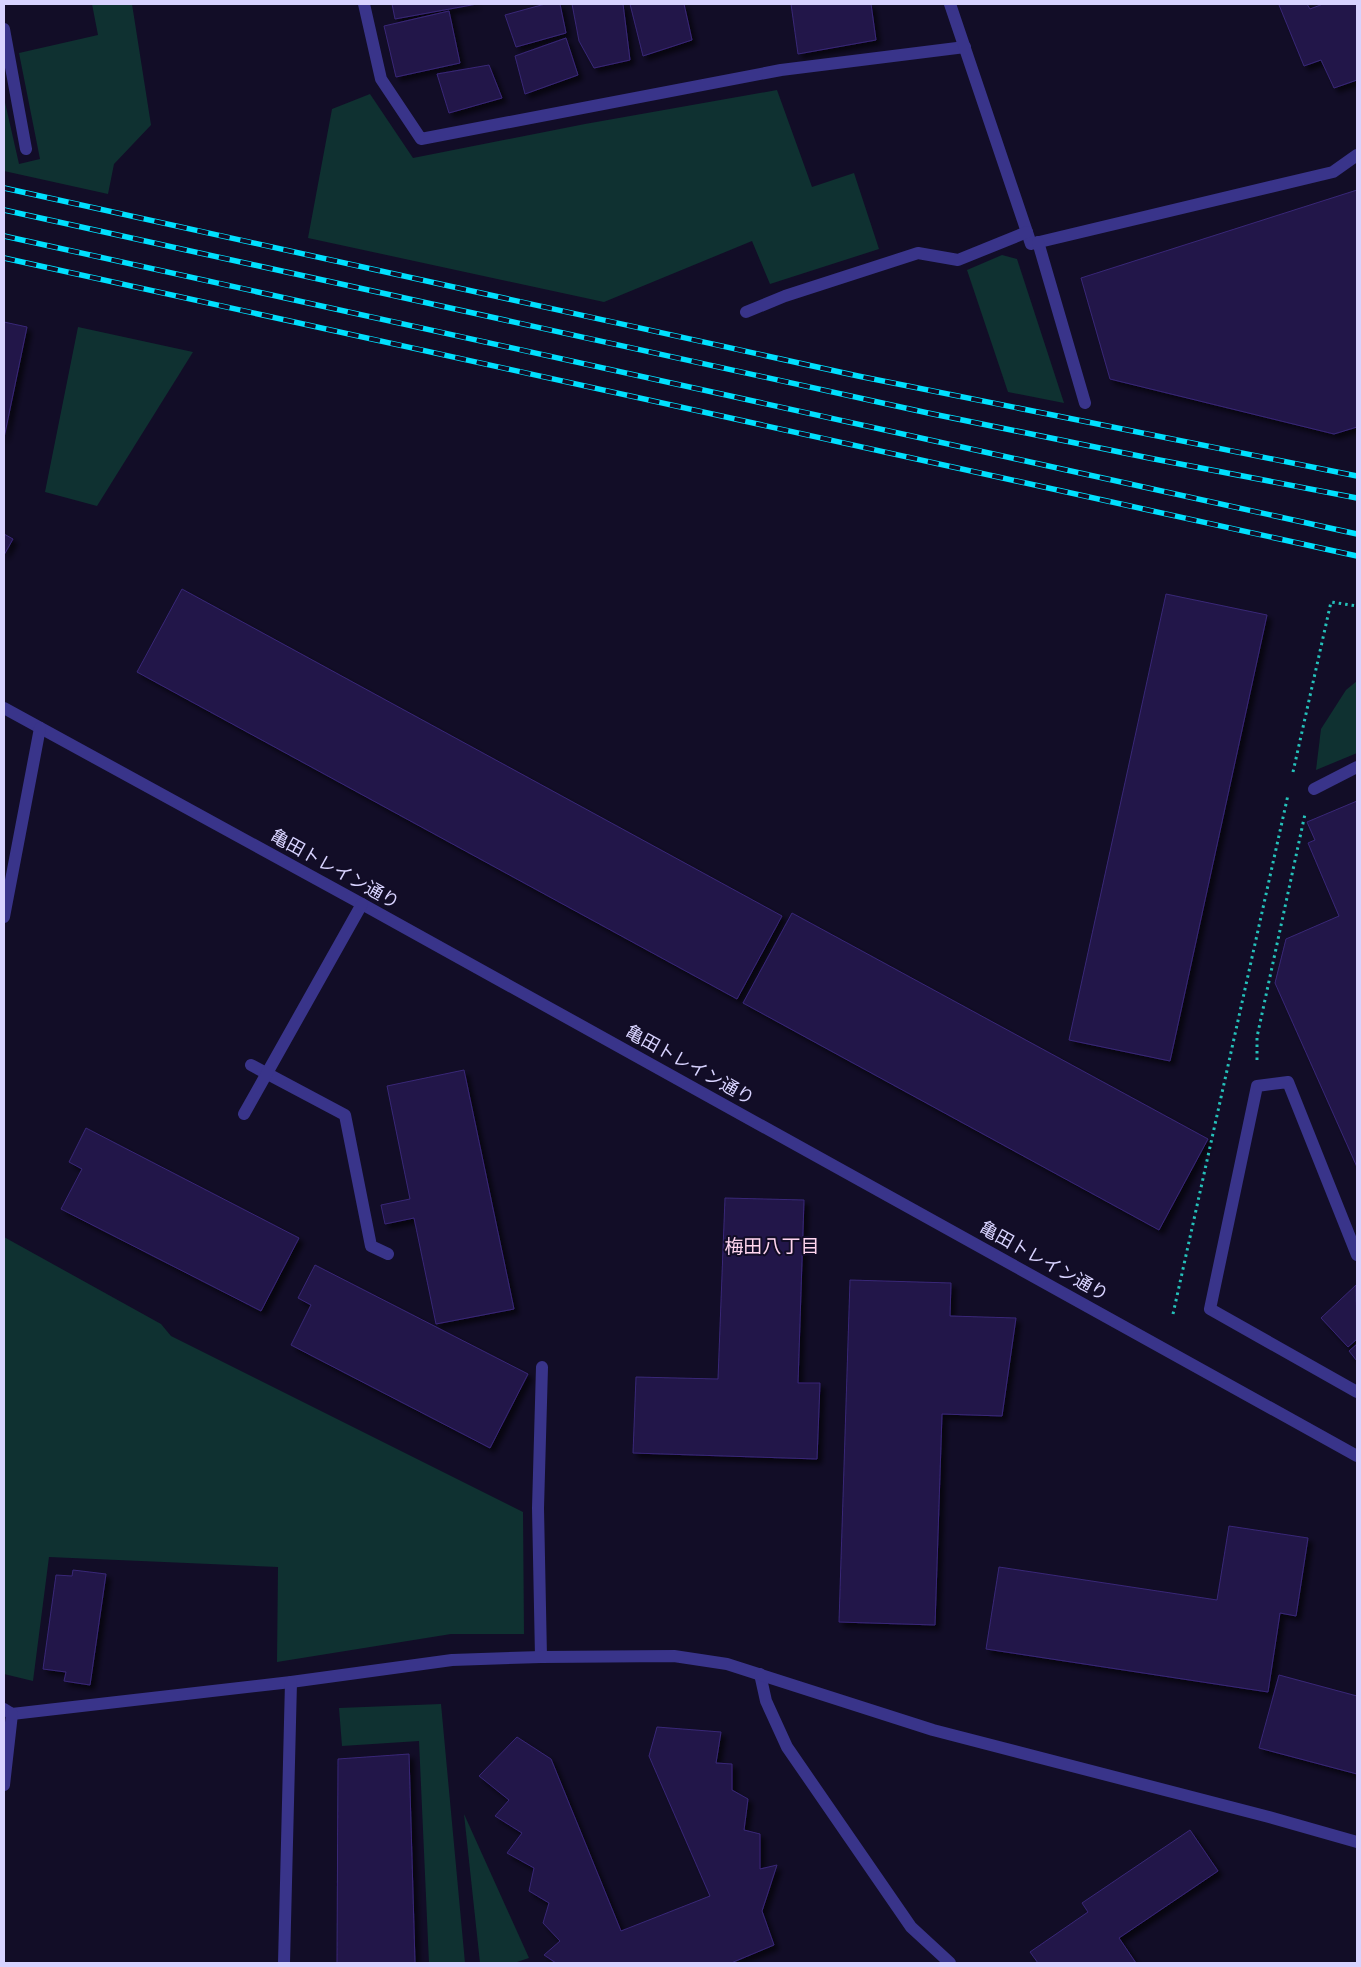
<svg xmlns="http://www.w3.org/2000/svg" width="1361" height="1967" font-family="Montserrat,'Noto Sans JP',sans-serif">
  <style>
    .green { fill: #0f3131 }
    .building { fill: #221749; stroke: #392777; filter: url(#shadow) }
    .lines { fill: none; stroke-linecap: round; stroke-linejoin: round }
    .path { stroke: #25c1ba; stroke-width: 3; stroke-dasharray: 2.5 4; stroke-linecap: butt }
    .minor { stroke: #39348a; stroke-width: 12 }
    .rail-casing { stroke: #00e0fe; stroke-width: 5.5 }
    .rail { stroke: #120d27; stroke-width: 4; stroke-dasharray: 11; stroke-linecap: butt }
    .labels { text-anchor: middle; stroke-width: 4; stroke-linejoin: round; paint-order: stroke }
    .street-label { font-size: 18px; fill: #d8d3ff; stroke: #120d27 }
    .neighbourhood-label { font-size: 19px; fill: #ffd5ef; stroke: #120d27 }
  </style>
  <defs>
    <filter id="shadow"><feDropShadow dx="4.5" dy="4.5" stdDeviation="2.5" flood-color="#0009"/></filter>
  </defs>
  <rect width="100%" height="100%" fill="#120d27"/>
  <g class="green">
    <polygon points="92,4 132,4 151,125 114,164 108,194 4,171 4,98 19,164 40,159 19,53 98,35"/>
    <polygon points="777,90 812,187 854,173 879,249 770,284 752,241 604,302 308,238 332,109 370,94 413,158 585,124"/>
    <polygon points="1002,255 1017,259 1064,403 1008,392 967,270"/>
    <polygon points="78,327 193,352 97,506 45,492"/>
    <polygon points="1357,681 1357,753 1316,770 1321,729 1346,690"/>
    <polygon points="4,1237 161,1324 171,1336 523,1512 524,1634 451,1634 277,1662 278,1567 49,1557 33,1681 4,1674"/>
    <polygon points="441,1704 465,1963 429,1963 419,1741 342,1746 339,1708"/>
    <polygon points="464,1814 529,1958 514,1963 480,1963"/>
  </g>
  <g class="building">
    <polygon points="392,4 477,4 395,19"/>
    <polygon points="545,4 560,4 566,33 516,47 505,15"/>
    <polygon points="572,4 623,4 630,60 594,68 579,41"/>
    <polygon points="630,4 684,4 692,40 643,56"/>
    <polygon points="791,4 871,4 876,40 798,54"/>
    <polygon points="1282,4 1307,4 1310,9 1323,4 1357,4 1357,80 1334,88 1321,60 1304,66 1279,5"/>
    <polygon points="449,11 460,63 396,77 384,26"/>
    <polygon points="566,38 578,75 525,94 515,56"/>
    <polygon points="489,65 502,98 449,113 437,74"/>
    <polygon points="1357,190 1357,427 1334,434 1110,379 1081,278"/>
    <polygon points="4,322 27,327 4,438"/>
    <polygon points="4,534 13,539 4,555"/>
    <polygon points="182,589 782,916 737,999 137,672"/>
    <polygon points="1166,594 1267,615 1170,1061 1069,1040"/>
    <polygon points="1357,801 1357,1167 1275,983 1286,939 1339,916 1308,843 1315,840 1307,822"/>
    <polygon points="792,913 1208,1139 1159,1230 743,1003"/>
    <polygon points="464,1070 514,1309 436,1324 414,1218 385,1224 381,1205 410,1199 387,1086"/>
    <polygon points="86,1128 299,1238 261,1311 61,1209 82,1169 69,1162"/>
    <polygon points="725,1198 804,1200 798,1383 820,1383 817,1459 633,1453 636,1377 718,1379"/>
    <polygon points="315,1265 528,1374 490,1448 291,1345 311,1305 298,1298"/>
    <polygon points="850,1280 951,1283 950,1316 1016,1318 1002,1416 942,1414 935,1625 839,1622"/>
    <polygon points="1356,1285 1357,1339 1348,1347 1321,1318"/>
    <polygon points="1357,1344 1357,1361 1349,1351"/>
    <polygon points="1229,1526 1308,1538 1296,1616 1280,1613 1268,1692 986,1649 999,1567 1217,1600"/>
    <polygon points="73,1570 106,1574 90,1685 64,1681 66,1672 43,1669 56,1575 72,1576"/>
    <polygon points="1279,1675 1357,1696 1357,1774 1259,1748"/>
    <polygon points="657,1727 721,1732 716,1763 732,1764 732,1790 748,1799 744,1830 760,1834 760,1869 777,1865 762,1911 774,1945 731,1963 556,1963 544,1955 560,1941 543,1923 549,1903 529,1891 534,1868 507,1853 522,1833 495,1816 509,1800 479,1776 517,1737 551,1759 621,1931 710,1896 649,1756"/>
    <polygon points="409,1754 415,1963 337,1963 338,1759"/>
    <polygon points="1190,1830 1218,1871 1119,1938 1136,1963 1038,1963 1030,1952 1088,1912 1082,1903"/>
  </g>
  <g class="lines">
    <g class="path">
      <polyline points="1293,772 1331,602 1357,606"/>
      <polyline points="1257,1060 1257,1037 1305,814"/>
      <polyline points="1173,1314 1288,795"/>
    </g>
    <g class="minor">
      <polyline points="364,4 381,79 421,139 781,70 965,47"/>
      <polyline points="950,4 1031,244 1333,172 1357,155"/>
      <polyline points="4,29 26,149"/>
      <polyline points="1038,242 1085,403"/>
      <polyline points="746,312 785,296 918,253 958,260 1027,232"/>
      <polyline points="4,708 362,904 1357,1456"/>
      <polyline points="1314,789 1357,767"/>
      <polyline points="4,917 40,728"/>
      <polyline points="251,1065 345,1115 371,1246 388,1254"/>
      <polyline points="244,1114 362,904"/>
      <polyline points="1357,1255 1288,1082 1257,1086 1210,1309 1357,1392"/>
      <polyline points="541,1657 538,1508 542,1367"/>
      <polyline points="760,1674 766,1701 787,1747 911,1927 950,1963"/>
      <polyline points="4,1709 12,1714 291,1682 452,1660 541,1657 674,1656 727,1664 933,1730 1269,1817 1357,1842"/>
      <polyline points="4,1785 12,1714"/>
      <polyline points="284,1963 291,1682"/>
    </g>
    <defs>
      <g id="rail">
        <polyline points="4,188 858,376 1357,476"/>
        <polyline points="4,210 928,413 1149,458 1357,498"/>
        <polyline points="4,236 1357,534"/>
        <polyline points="4,258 1357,556"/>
      </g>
    </defs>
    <use href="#rail" class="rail-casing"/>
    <use href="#rail" class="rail"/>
  </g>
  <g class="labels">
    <g class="street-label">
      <text transform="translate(335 869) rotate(29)" y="6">亀田トレイン通り</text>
      <text transform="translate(690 1065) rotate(29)" y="6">亀田トレイン通り</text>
      <text transform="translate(1044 1261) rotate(29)" y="6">亀田トレイン通り</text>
    </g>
    <g class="neighbourhood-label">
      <text x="772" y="1253">梅田八丁目</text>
    </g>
  </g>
  <rect width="1361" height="1967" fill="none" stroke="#d8d3ff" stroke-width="10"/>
</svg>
